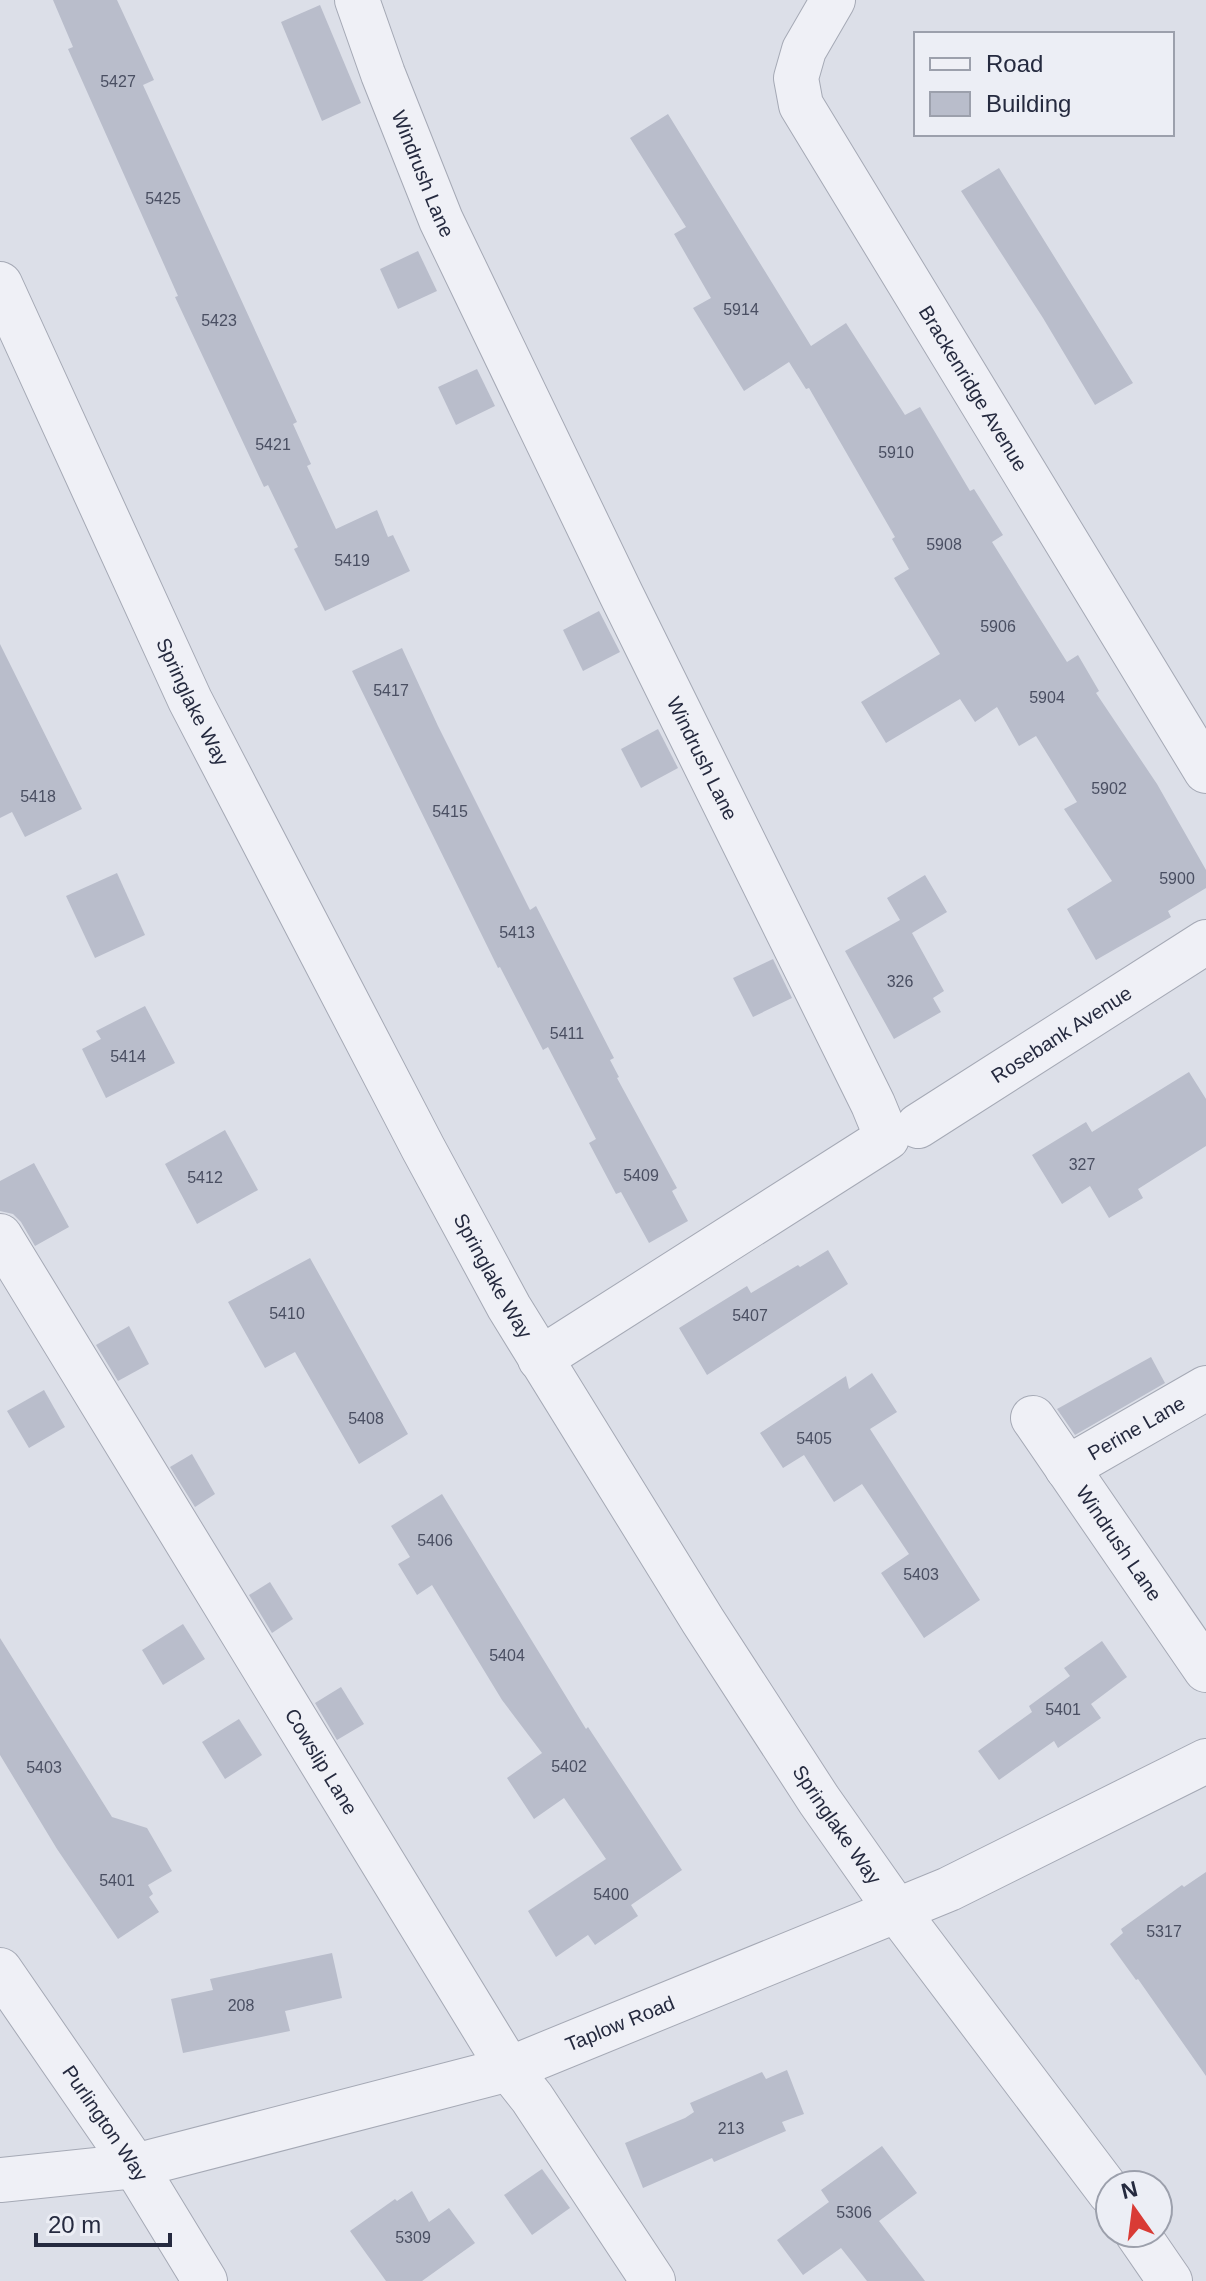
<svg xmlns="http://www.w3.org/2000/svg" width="1206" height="2281" font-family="Helvetica,sans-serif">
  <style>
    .building { fill: #b9bdcb }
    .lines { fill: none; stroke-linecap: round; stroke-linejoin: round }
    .minor-casing { stroke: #a5a9b5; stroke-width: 46 }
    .minor { stroke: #eff0f6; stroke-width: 44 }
    .labels { text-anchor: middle; stroke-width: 7; stroke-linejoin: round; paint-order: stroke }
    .number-label { font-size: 16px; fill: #4a4f62 }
    .street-label { font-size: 20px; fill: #252a3f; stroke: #eceef5 }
  </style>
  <rect width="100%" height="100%" fill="#dcdfe8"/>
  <g class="building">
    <polygon points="53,0 117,0 154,80 143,85 297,422 293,424 311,464 307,466 336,529 377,510 388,537 393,535 410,571 325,611 294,549 298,547 268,485 264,487 175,297 178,296 68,49 73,47"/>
    <polygon points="320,5 361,103 322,121 281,22"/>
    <polygon points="668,114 811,346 846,323 905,415 920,407 970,491 974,489 1003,535 992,542 1067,662 1078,655 1099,691 1096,693 1157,784 1206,870 1206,888 1168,911 1171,917 1096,960 1067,909 1112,881 1064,809 1077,802 1036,736 1019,746 997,707 975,722 960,699 886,743 861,702 940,654 894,578 909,569 892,539 895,537 809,388 806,389 789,362 744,391 693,308 711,298 674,234 686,227 630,138"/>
    <polygon points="999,168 1133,383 1095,405 1043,318 961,191"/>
    <polygon points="418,251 437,291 398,309 380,269"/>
    <polygon points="477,369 495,406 456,425 438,387"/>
    <polygon points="599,611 620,652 583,671 563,630"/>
    <polygon points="0,644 82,809 25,837 12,812 0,818"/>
    <polygon points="402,648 438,726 530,910 536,906 614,1058 610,1060 619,1077 617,1078 677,1188 672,1191 688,1221 649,1243 621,1192 616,1194 589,1143 596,1139 548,1047 543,1050 500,967 498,968 352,671"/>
    <polygon points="658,729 678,768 641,788 621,749"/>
    <polygon points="117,873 145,935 95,958 66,896"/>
    <polygon points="925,875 947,912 912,933 944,991 933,998 941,1012 894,1039 845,951 900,920 887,898"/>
    <polygon points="773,959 792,998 753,1017 733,978"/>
    <polygon points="145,1006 175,1063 106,1098 82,1049 101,1039 96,1031"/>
    <polygon points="1189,1072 1206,1099 1206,1146 1138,1189 1143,1198 1109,1218 1090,1186 1062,1204 1032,1155 1086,1122 1092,1132"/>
    <polygon points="225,1130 258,1190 197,1224 165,1164"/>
    <polygon points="34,1163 69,1227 35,1246 21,1222 13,1214 0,1211 0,1181"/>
    <polygon points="828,1250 848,1284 707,1375 679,1328 747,1286 751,1293 798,1265 800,1267"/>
    <polygon points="310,1258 408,1434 359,1464 295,1352 265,1368 228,1302"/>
    <polygon points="129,1326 149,1364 118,1381 96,1345"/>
    <polygon points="1151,1357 1165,1383 1075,1435 1057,1409"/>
    <polygon points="872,1373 897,1412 870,1429 980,1600 924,1638 881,1573 909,1554 862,1484 834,1502 804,1455 783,1468 760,1433 846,1376 849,1389"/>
    <polygon points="44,1390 65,1427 29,1448 7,1411"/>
    <polygon points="192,1454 215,1494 195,1507 170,1467"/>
    <polygon points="442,1494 586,1729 588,1727 682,1870 631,1905 638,1916 595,1945 588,1935 556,1957 528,1911 606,1859 564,1798 534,1819 507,1778 542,1753 502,1700 432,1585 417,1595 398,1564 410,1557 391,1526"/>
    <polygon points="270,1582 293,1619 272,1633 249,1595"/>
    <polygon points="183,1624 205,1659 163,1685 142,1650"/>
    <polygon points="0,1638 112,1817 147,1828 172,1871 148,1885 153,1894 149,1897 159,1912 118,1939 57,1849 0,1755"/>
    <polygon points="1102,1641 1127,1677 1091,1704 1101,1718 1058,1748 1054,1741 999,1780 978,1751 1032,1712 1029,1706 1070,1676 1064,1668"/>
    <polygon points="341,1687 364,1724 337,1740 315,1703"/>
    <polygon points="239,1719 262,1755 225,1779 202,1742"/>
    <polygon points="1206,1872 1206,2076 1138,1979 1136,1980 1110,1944 1123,1933 1121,1929 1182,1885 1184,1887"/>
    <polygon points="332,1953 342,1998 285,2011 290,2031 183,2053 171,1999 213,1990 210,1979"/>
    <polygon points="787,2070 804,2114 782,2122 786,2131 714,2162 712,2158 643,2188 625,2143 685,2118 694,2112 690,2103 762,2072 766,2079"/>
    <polygon points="882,2146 917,2193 879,2221 925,2281 867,2281 841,2248 803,2275 777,2240 829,2202 821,2190"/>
    <polygon points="542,2169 570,2208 532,2235 504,2195"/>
    <polygon points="412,2191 429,2222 449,2208 475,2243 422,2281 386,2281 350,2231 395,2199 397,2201"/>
  </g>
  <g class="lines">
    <defs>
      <g id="minor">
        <path id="s1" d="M357,0L383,74L441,220L621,594L873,1104L887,1138L540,1359"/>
        <path id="s2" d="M833,0L804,50L796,78L801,105L1206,771"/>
        <path id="s3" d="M0,284L190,700L423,1148L509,1307L703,1621L819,1800L897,1911L1110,2193"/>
        <path id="s4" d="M918,1126L1206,942"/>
        <path id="s5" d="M0,1236L509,2069L532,2098L653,2281"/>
        <path id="s6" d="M1033,1418L1206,1670"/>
        <path id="s7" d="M1067,1468L1206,1388"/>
        <path id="s8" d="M0,1970L135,2166L205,2281"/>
        <path id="s9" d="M0,2180L135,2166L509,2069L949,1889L1206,1761"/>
        <polyline points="1137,2233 1170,2281"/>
      </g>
    </defs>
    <use href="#minor" class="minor-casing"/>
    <use href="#minor" class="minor"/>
  </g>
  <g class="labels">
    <g class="number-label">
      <text x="118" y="87">5427</text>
      <text x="163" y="204">5425</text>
      <text x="741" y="315">5914</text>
      <text x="219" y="326">5423</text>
      <text x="273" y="450">5421</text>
      <text x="896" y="458">5910</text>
      <text x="944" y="550">5908</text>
      <text x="352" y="566">5419</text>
      <text x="998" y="632">5906</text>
      <text x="391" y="696">5417</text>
      <text x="1047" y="703">5904</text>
      <text x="1109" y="794">5902</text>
      <text x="38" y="802">5418</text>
      <text x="450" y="817">5415</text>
      <text x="1177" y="884">5900</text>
      <text x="517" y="938">5413</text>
      <text x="900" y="987">326</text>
      <text x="567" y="1039">5411</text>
      <text x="128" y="1062">5414</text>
      <text x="1082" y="1170">327</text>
      <text x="641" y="1181">5409</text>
      <text x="205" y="1183">5412</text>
      <text x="287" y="1319">5410</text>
      <text x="750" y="1321">5407</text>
      <text x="366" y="1424">5408</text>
      <text x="814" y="1444">5405</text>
      <text x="435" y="1546">5406</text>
      <text x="921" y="1580">5403</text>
      <text x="507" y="1661">5404</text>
      <text x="1063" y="1715">5401</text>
      <text x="569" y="1772">5402</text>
      <text x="44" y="1773">5403</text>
      <text x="117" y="1886">5401</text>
      <text x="611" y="1900">5400</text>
      <text x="1164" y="1937">5317</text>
      <text x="241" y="2011">208</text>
      <text x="731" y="2134">213</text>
      <text x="854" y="2218">5306</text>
      <text x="413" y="2243">5309</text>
    </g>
    <g class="street-label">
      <text dy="7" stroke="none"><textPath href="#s1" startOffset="186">Windrush Lane</textPath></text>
      <text dy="7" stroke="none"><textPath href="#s2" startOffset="446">Brackenridge Avenue</textPath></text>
      <text dy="7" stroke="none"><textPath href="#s3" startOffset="460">Springlake Way</textPath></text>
      <text dy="7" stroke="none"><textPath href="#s1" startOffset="834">Windrush Lane</textPath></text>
      <text dy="7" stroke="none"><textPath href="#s4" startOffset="170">Rosebank Avenue</textPath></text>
      <text dy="7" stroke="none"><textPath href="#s3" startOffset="1108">Springlake Way</textPath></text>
      <text dy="7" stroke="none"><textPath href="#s7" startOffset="80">Perine Lane</textPath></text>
      <text dy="7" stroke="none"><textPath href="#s6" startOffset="152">Windrush Lane</textPath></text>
      <text dy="7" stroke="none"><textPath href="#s5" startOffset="616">Cowslip Lane</textPath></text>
      <text dy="7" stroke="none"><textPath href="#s3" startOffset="1756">Springlake Way</textPath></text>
      <text dy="7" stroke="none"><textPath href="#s9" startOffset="642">Taplow Road</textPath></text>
      <text dy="7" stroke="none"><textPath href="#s8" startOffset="186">Purlington Way</textPath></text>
    </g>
  </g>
  <rect x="914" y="32" width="260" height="104" fill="#eceef5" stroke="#9ca0ac" stroke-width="2"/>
  <rect x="930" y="58" width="40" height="12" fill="#eff0f6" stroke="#9ca0ac" stroke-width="2"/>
  <text x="986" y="72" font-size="24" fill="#252a3f">Road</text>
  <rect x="930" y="92" width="40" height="24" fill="#b9bdcb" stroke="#9ca0ac" stroke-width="2"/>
  <text x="986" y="112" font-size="24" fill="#252a3f">Building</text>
  <g transform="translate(1134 2209) rotate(346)"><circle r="38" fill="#eceef5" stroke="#9ca0ac" stroke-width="2"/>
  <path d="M0-6L14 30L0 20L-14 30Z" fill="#d93b35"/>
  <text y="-12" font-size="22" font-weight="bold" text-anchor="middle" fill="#252a3f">N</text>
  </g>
  <path d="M36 2233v12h134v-12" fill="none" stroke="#252a3f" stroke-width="4"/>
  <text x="48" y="2233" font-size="24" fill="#252a3f" stroke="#eceef5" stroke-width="6" paint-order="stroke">20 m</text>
</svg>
